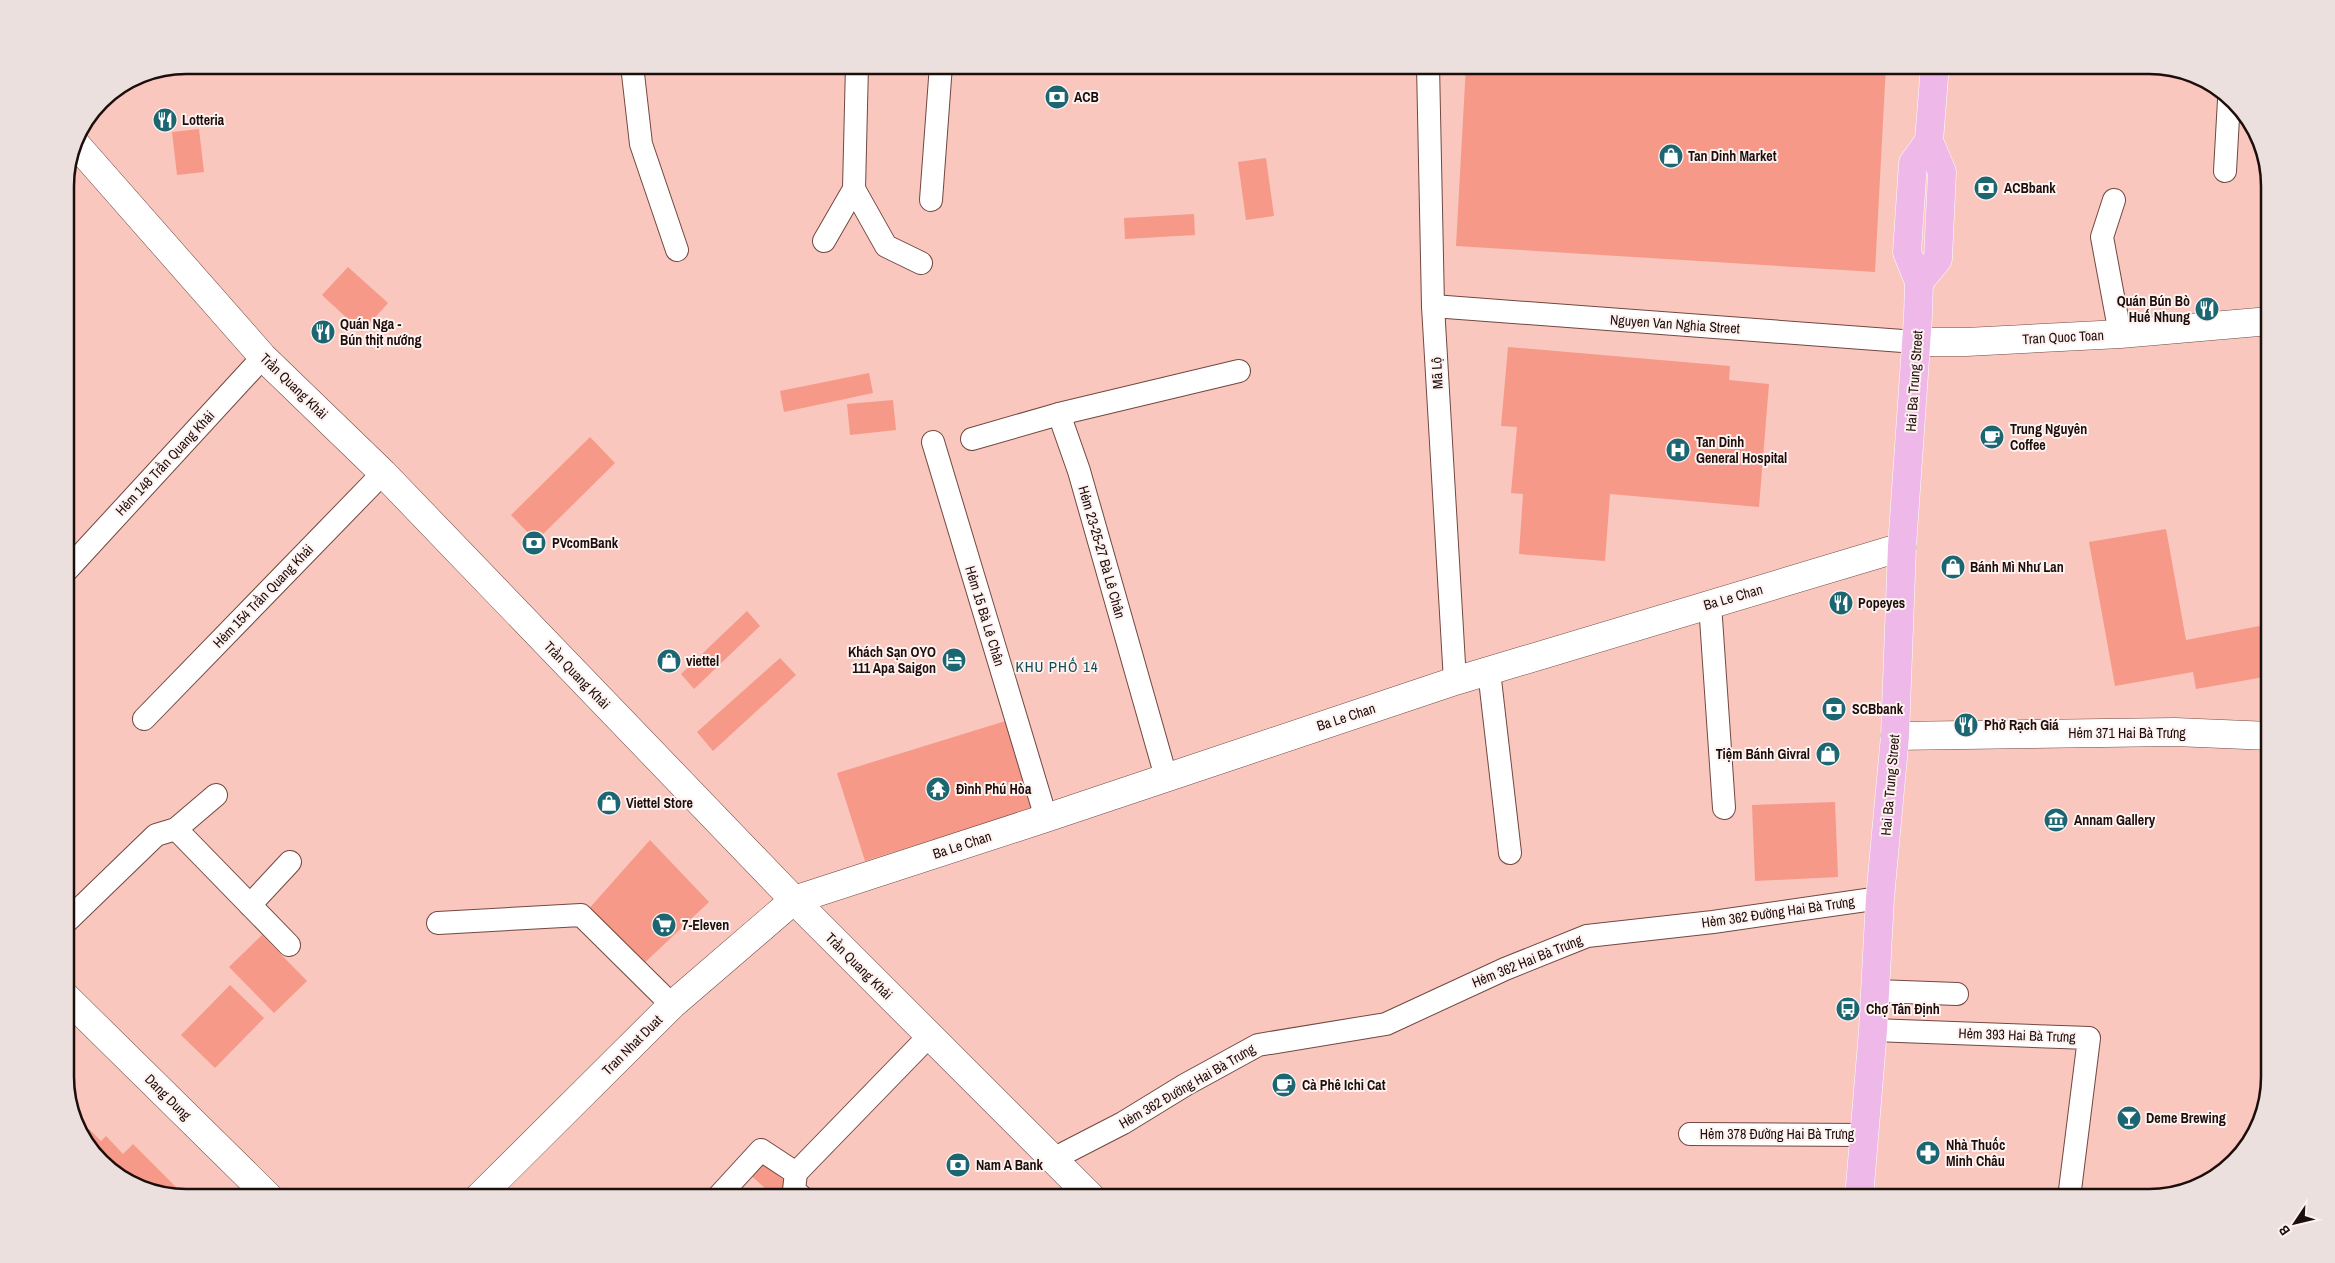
<svg xmlns="http://www.w3.org/2000/svg" width="2335" height="1263" font-family="'Archivo Narrow',sans-serif">
  <style>
    .building { fill: #f69989 }
    .lines { fill: none; stroke-linecap: round; stroke-linejoin: round }
    .service-casing { stroke: #724841; stroke-width: 24 }
    .minor-casing { stroke: #724841; stroke-width: 29 }
    .tertiary-casing { stroke: #724841; stroke-width: 29 }
    .primary-casing { stroke: #fff; stroke-width: 29 }
    .service { stroke: #fff; stroke-width: 22 }
    .minor { stroke: #fff; stroke-width: 28 }
    .tertiary { stroke: #fff; stroke-width: 28 }
    .primary { stroke: #eeb9e9; stroke-width: 28 }
    .labels { text-anchor: middle; stroke-width: 4; stroke-linejoin: round; paint-order: stroke }
    .poi-label { font-size: 14px; font-weight: bold; fill: #1e0e0b; stroke: #fdf2f0; text-anchor: start }
    .street-label { font-size: 14px; fill: #1e0e0b; stroke: #fdf2f0 }
    .neighbourhood-label { font-size: 15px; letter-spacing: 1px; fill: #0f4c55; stroke: #fdf2f0 }
    .rim { fill: none; stroke: #1e0e0b; stroke-width: 2.5 }
  </style>
  <rect width="100%" height="100%" fill="#f9c7bd"/>
  <g class="building">
    <polygon points="1466,65 1886,65 1875,272 1456,246"/>
    <polygon points="199,129 204,172 177,175 172,132"/>
    <polygon points="1266,158 1274,216 1246,220 1238,162"/>
    <polygon points="1194,214 1195,235 1125,239 1124,218"/>
    <polygon points="348,267 388,303 362,332 322,295"/>
    <polygon points="1508,347 1730,366 1729,380 1769,384 1759,507 1610,494 1605,561 1519,554 1523,494 1511,493 1517,427 1501,426"/>
    <polygon points="869,373 873,393 784,412 780,391"/>
    <polygon points="893,400 896,430 850,435 847,404"/>
    <polygon points="590,437 615,463 536,541 511,515"/>
    <polygon points="2166,529 2186,640 2270,624 2270,676 2196,689 2193,672 2115,686 2089,542"/>
    <polygon points="747,611 760,626 694,689 681,674"/>
    <polygon points="780,658 796,675 713,751 697,732"/>
    <polygon points="1012,719 1039,806 865,861 837,773"/>
    <polygon points="1835,802 1838,877 1755,881 1752,805"/>
    <polygon points="650,840 709,902 638,969 586,912"/>
    <polygon points="262,935 307,981 274,1013 229,967"/>
    <polygon points="230,985 264,1018 215,1068 181,1035"/>
    <polygon points="89,1129 101,1141 106,1136 123,1154 133,1144 184,1195 182,1197 132,1185 85,1144 82,1136"/>
    <polygon points="759,1158 787,1183 775,1197 747,1172"/>
  </g>
  <g class="lines">
    <defs>
      <g id="service">
        <polyline points="632,65 641,144 677,250"/>
        <polyline points="1428,65 1433,306 1455,681"/>
        <polyline points="2225,171 2229,100"/>
        <polyline points="854,189 886,246 921,263"/>
        <polyline points="931,200 941,65"/>
        <polyline points="2114,200 2102,237 2120,334"/>
        <polyline points="824,241 854,189 857,65"/>
        <polyline points="1433,306 1916,342"/>
        <polyline points="1059,414 1239,371"/>
        <polyline points="972,439 1059,414 1079,471 1166,777"/>
        <polyline points="933,442 1046,818"/>
        <polyline points="67,570 263,357"/>
        <polyline points="1710,604 1724,808"/>
        <polyline points="1489,671 1510,853"/>
        <polyline points="144,719 383,473"/>
        <polyline points="176,829 289,945"/>
        <polyline points="250,905 290,862"/>
        <polyline points="65,923 156,835 176,829 216,795"/>
        <polyline points="438,923 581,915 672,1005"/>
        <polyline points="1876,991 1957,994"/>
        <polyline points="1873,1030 2089,1038 2069,1198"/>
        <polyline points="1690,1134 1864,1135"/>
        <polyline points="1055,1158 1123,1123 1185,1085 1258,1045 1386,1024 1505,969 1587,936 1713,922 1880,898"/>
        <polyline points="796,1173 794,1190 803,1198"/>
        <polyline points="717,1198 761,1150 796,1173 929,1036"/>
      </g>
      <g id="minor">
        <polyline points="1895,736 2175,732 2270,736"/>
        <polyline points="65,996 270,1198"/>
        <polyline points="478,1198 672,1005 794,900 1046,818 1455,681 1902,547"/>
      </g>
      <g id="tertiary">
        <polyline points="74,142 263,357 383,473 794,900 1092,1198"/>
        <polyline points="1916,342 1966,342 2120,334 2270,321"/>
      </g>
      <g id="primary">
        <polyline points="1919,282 1938,259 1942,172 1929,141 1935,65"/>
        <polyline points="1859,1198 1873,1030 1880,898 1895,736 1902,547 1918,316 1919,282 1907,252 1913,163 1929,141"/>
      </g>
    </defs>
    <use href="#service" class="service-casing"/>
    <use href="#minor" class="minor-casing"/>
    <use href="#tertiary" class="tertiary-casing"/>
    <use href="#primary" class="primary-casing"/>
    <use href="#service" class="service"/>
    <use href="#minor" class="minor"/>
    <use href="#tertiary" class="tertiary"/>
    <use href="#primary" class="primary"/>
  </g>
  <defs>
    <symbol id="bank-disc" viewBox="-11 -11 22 22"><circle r="9.5" fill="#1c6672" stroke="#fdf2f0"/><path d="M-6-4H6V4H-6ZM0-2.3a2.3 2.3 0 1 0 0 4.6a2.3 2.3 0 1 0 0-4.6Z" fill="#fff"/></symbol>
    <symbol id="restaurant-disc" viewBox="-11 -11 22 22"><circle r="9.5" fill="#1c6672" stroke="#fdf2f0"/><path d="M-5-6h1v4h1v-4h1v4h1v-4h1v5L-1.5 .5V6h-2V.5L-5-1ZM5-6V6H3V1.5H1.5Q1.5-4 5-6Z" fill="#fff"/></symbol>
    <symbol id="shop-disc" viewBox="-11 -11 22 22"><circle r="9.5" fill="#1c6672" stroke="#fdf2f0"/><path d="M-5-2.5h2.3a2.7 3.5 0 0 1 5.4 0H5L5.5 6h-11ZM-1.5-2.5h3a1.5 2.3 0 0 0-3 0Z" fill="#fff"/></symbol>
    <symbol id="cafe-disc" viewBox="-11 -11 22 22"><circle r="9.5" fill="#1c6672" stroke="#fdf2f0"/><path d="M-5.5-4.5H6V0H3Q3 3.5 0 3.5H-2.5Q-5.5 3.5-5.5 0ZM3-3.2v2h1.7v-2ZM-6 4.5H4V6H-6Z" fill="#fff"/></symbol>
    <symbol id="hospital-disc" viewBox="-11 -11 22 22"><circle r="9.5" fill="#1c6672" stroke="#fdf2f0"/><path d="M-5-5h3v3.5h4V-5h3V5h-3V1.5h-4V5h-3Z" fill="#fff"/></symbol>
    <symbol id="hotel-disc" viewBox="-11 -11 22 22"><circle r="9.5" fill="#1c6672" stroke="#fdf2f0"/><path d="M-6-4.5h1.5V1H6V5H4.5V3h-9V5H-6ZM-4 0a1.8 1.8 0 1 1 3.6 0ZM.5 0V-2.5h3Q6-2.5 6 0Z" fill="#fff"/></symbol>
    <symbol id="temple-disc" viewBox="-11 -11 22 22"><circle r="9.5" fill="#1c6672" stroke="#fdf2f0"/><path d="M0-6L5-2H3V0L6.5 2.5H4V6H1.5V3h-3V6H-4V2.5H-6.5L-3 0V-2H-5Z" fill="#fff"/></symbol>
    <symbol id="museum-disc" viewBox="-11 -11 22 22"><circle r="9.5" fill="#1c6672" stroke="#fdf2f0"/><path d="M0-6L6-3V-2H-6V-3ZM-5-1h2V3h-2ZM-1-1h2V3h-2ZM3-1h2V3H3ZM-6 4H6V6H-6Z" fill="#fff"/></symbol>
    <symbol id="supermarket-disc" viewBox="-11 -11 22 22"><circle r="9.5" fill="#1c6672" stroke="#fdf2f0"/><path d="M-6-5.5h2.5l.6 2H6L4.5 2H-2.5L-4.4-4H-6ZM-1.5 3.2a1.3 1.3 0 1 0 .1 0ZM3 3.2a1.3 1.3 0 1 0 .1 0Z" fill="#fff"/></symbol>
    <symbol id="bus-disc" viewBox="-11 -11 22 22"><circle r="9.5" fill="#1c6672" stroke="#fdf2f0"/><path d="M-5-6H5V4H4V6H2V4H-2V6H-4V4H-5ZM-3.5-4V0h7V-4ZM-3.5 1.2v1.5H-2V1.2ZM2 1.2v1.5H3.5V1.2Z" fill="#fff"/></symbol>
    <symbol id="bar-disc" viewBox="-11 -11 22 22"><circle r="9.5" fill="#1c6672" stroke="#fdf2f0"/><path d="M-6-5H6L.8 .8V4.5H3.5V6h-7V4.5H-.8V.8Z" fill="#fff"/></symbol>
    <symbol id="pharmacy-disc" viewBox="-11 -11 22 22"><circle r="9.5" fill="#1c6672" stroke="#fdf2f0"/><path d="M-2-6h4v4h4v4h-4v4h-4v-4h-4v-4h4Z" fill="#fff"/></symbol>
  </defs>
  <g fill-rule="evenodd">
    <use href="#bank-disc" x="1043" y="83" width="28" height="28"/>
    <use href="#restaurant-disc" x="151" y="106" width="28" height="28"/>
    <use href="#shop-disc" x="1657" y="142" width="28" height="28"/>
    <use href="#bank-disc" x="1972" y="174" width="28" height="28"/>
    <use href="#restaurant-disc" x="2193" y="295" width="28" height="28"/>
    <use href="#restaurant-disc" x="309" y="318" width="28" height="28"/>
    <use href="#cafe-disc" x="1978" y="423" width="28" height="28"/>
    <use href="#hospital-disc" x="1664" y="436" width="28" height="28"/>
    <use href="#bank-disc" x="520" y="529" width="28" height="28"/>
    <use href="#shop-disc" x="1939" y="553" width="28" height="28"/>
    <use href="#restaurant-disc" x="1827" y="589" width="28" height="28"/>
    <use href="#hotel-disc" x="940" y="646" width="28" height="28"/>
    <use href="#shop-disc" x="655" y="647" width="28" height="28"/>
    <use href="#bank-disc" x="1820" y="695" width="28" height="28"/>
    <use href="#restaurant-disc" x="1952" y="711" width="28" height="28"/>
    <use href="#shop-disc" x="1814" y="740" width="28" height="28"/>
    <use href="#temple-disc" x="924" y="775" width="28" height="28"/>
    <use href="#shop-disc" x="595" y="789" width="28" height="28"/>
    <use href="#museum-disc" x="2042" y="806" width="28" height="28"/>
    <use href="#supermarket-disc" x="650" y="911" width="28" height="28"/>
    <use href="#bus-disc" x="1834" y="995" width="28" height="28"/>
    <use href="#cafe-disc" x="1270" y="1071" width="28" height="28"/>
    <use href="#bar-disc" x="2115" y="1104" width="28" height="28"/>
    <use href="#pharmacy-disc" x="1914" y="1139" width="28" height="28"/>
    <use href="#bank-disc" x="944" y="1151" width="28" height="28"/>
  </g>
  <g class="labels">
    <g class="poi-label">
      <text x="1074" y="102">ACB</text>
      <text x="182" y="125">Lotteria</text>
      <text x="1688" y="161">Tan Dinh Market</text>
      <text x="2004" y="193">ACBbank</text>
      <text x="2190" y="306" text-anchor="end">Quán Bún Bò<tspan x="2190" dy="16">Huế Nhung</tspan></text>
      <text x="340" y="329">Quán Nga -<tspan x="340" dy="16">Bún thịt nướng</tspan></text>
      <text x="2010" y="434">Trung Nguyên<tspan x="2010" dy="16">Coffee</tspan></text>
      <text x="1696" y="447">Tan Dinh<tspan x="1696" dy="16">General Hospital</tspan></text>
      <text x="552" y="548">PVcomBank</text>
      <text x="1970" y="572">Bánh Mì Như Lan</text>
      <text x="1858" y="608">Popeyes</text>
      <text x="936" y="657" text-anchor="end">Khách Sạn OYO<tspan x="936" dy="16">111 Apa Saigon</tspan></text>
      <text x="686" y="666">viettel</text>
      <text x="1852" y="714">SCBbank</text>
      <text x="1984" y="730">Phở Rạch Giá</text>
      <text x="1810" y="759" text-anchor="end">Tiệm Bánh Givral</text>
      <text x="956" y="794">Đình Phú Hòa</text>
      <text x="626" y="808">Viettel Store</text>
      <text x="2074" y="825">Annam Gallery</text>
      <text x="682" y="930">7-Eleven</text>
      <text x="1866" y="1014">Chợ Tân Định</text>
      <text x="1302" y="1090">Cà Phê Ichi Cat</text>
      <text x="2146" y="1123">Deme Brewing</text>
      <text x="1946" y="1150">Nhà Thuốc<tspan x="1946" dy="16">Minh Châu</tspan></text>
      <text x="976" y="1170">Nam A Bank</text>
    </g>
    <g class="street-label">
      <text transform="translate(1675 324) rotate(4)" y="5">Nguyen Van Nghia Street</text>
      <text transform="translate(2063 337) rotate(-3)" y="5">Tran Quoc Toan</text>
      <text transform="translate(1437 373) rotate(-93)" y="5">Mã Lộ</text>
      <text transform="translate(1914 381) rotate(-86)" y="5">Hai Ba Trung Street</text>
      <text transform="translate(294 386) rotate(44)" y="5">Trần Quang Khải</text>
      <text transform="translate(165 463) rotate(-47)" y="5">Hẻm 148 Trần Quang Khải</text>
      <text transform="translate(1102 552) rotate(74)" y="5">Hẻm 23-25-27 Bà Lê Chân</text>
      <text transform="translate(263 596) rotate(-46)" y="5">Hẻm 154 Trần Quang Khải</text>
      <text transform="translate(1733 597) rotate(-16)" y="5">Ba Le Chan</text>
      <text transform="translate(985 616) rotate(73)" y="5">Hẻm 15 Bà Lê Chân</text>
      <text transform="translate(577 675) rotate(46)" y="5">Trần Quang Khải</text>
      <text transform="translate(1346 717) rotate(-18)" y="5">Ba Le Chan</text>
      <text x="2127" y="738">Hẻm 371 Hai Bà Trưng</text>
      <text transform="translate(1890 785) rotate(-85)" y="5">Hai Ba Trung Street</text>
      <text transform="translate(962 845) rotate(-18)" y="5">Ba Le Chan</text>
      <text transform="translate(1778 912) rotate(-8)" y="5">Hẻm 362 Đường Hai Bà Trưng</text>
      <text transform="translate(1527 961) rotate(-22)" y="5">Hẻm 362 Hai Bà Trưng</text>
      <text transform="translate(859 966) rotate(45)" y="5">Trần Quang Khải</text>
      <text transform="translate(2017 1035) rotate(2)" y="5">Hẻm 393 Hai Bà Trưng</text>
      <text transform="translate(632 1045) rotate(-45)" y="5">Tran Nhat Duat</text>
      <text transform="translate(1187 1086) rotate(-30)" y="5">Hẻm 362 Đường Hai Bà Trưng</text>
      <text transform="translate(168 1097) rotate(45)" y="5">Dang Dung</text>
      <text x="1777" y="1139">Hẻm 378 Đường Hai Bà Trưng</text>
    </g>
    <g class="neighbourhood-label">
      <text x="1057" y="672">KHU PHỐ 14</text>
    </g>
  </g>
  <path d="M0 0H2335V1263H0ZM186 74H2149A112 112 0 0 1 2261 186V1077A112 112 0 0 1 2149 1189H186A112 112 0 0 1 74 1077V186A112 112 0 0 1 186 74Z" fill="#ebe0de" fill-rule="evenodd"/>
  <path class="rim" d="M186 74H2149A112 112 0 0 1 2261 186V1077A112 112 0 0 1 2149 1189H186A112 112 0 0 1 74 1077V186A112 112 0 0 1 186 74Z"/>
  <g transform="translate(2295 1223) rotate(235)" stroke="#fdf2f0" stroke-width="4" paint-order="stroke">
  <path d="M0-4L9 19L0 12L-9 19Z" fill="#1e0e0b"/>
  <text y="-8" font-size="14" font-weight="bold" text-anchor="middle" fill="#1e0e0b">B</text>
  </g>
</svg>
